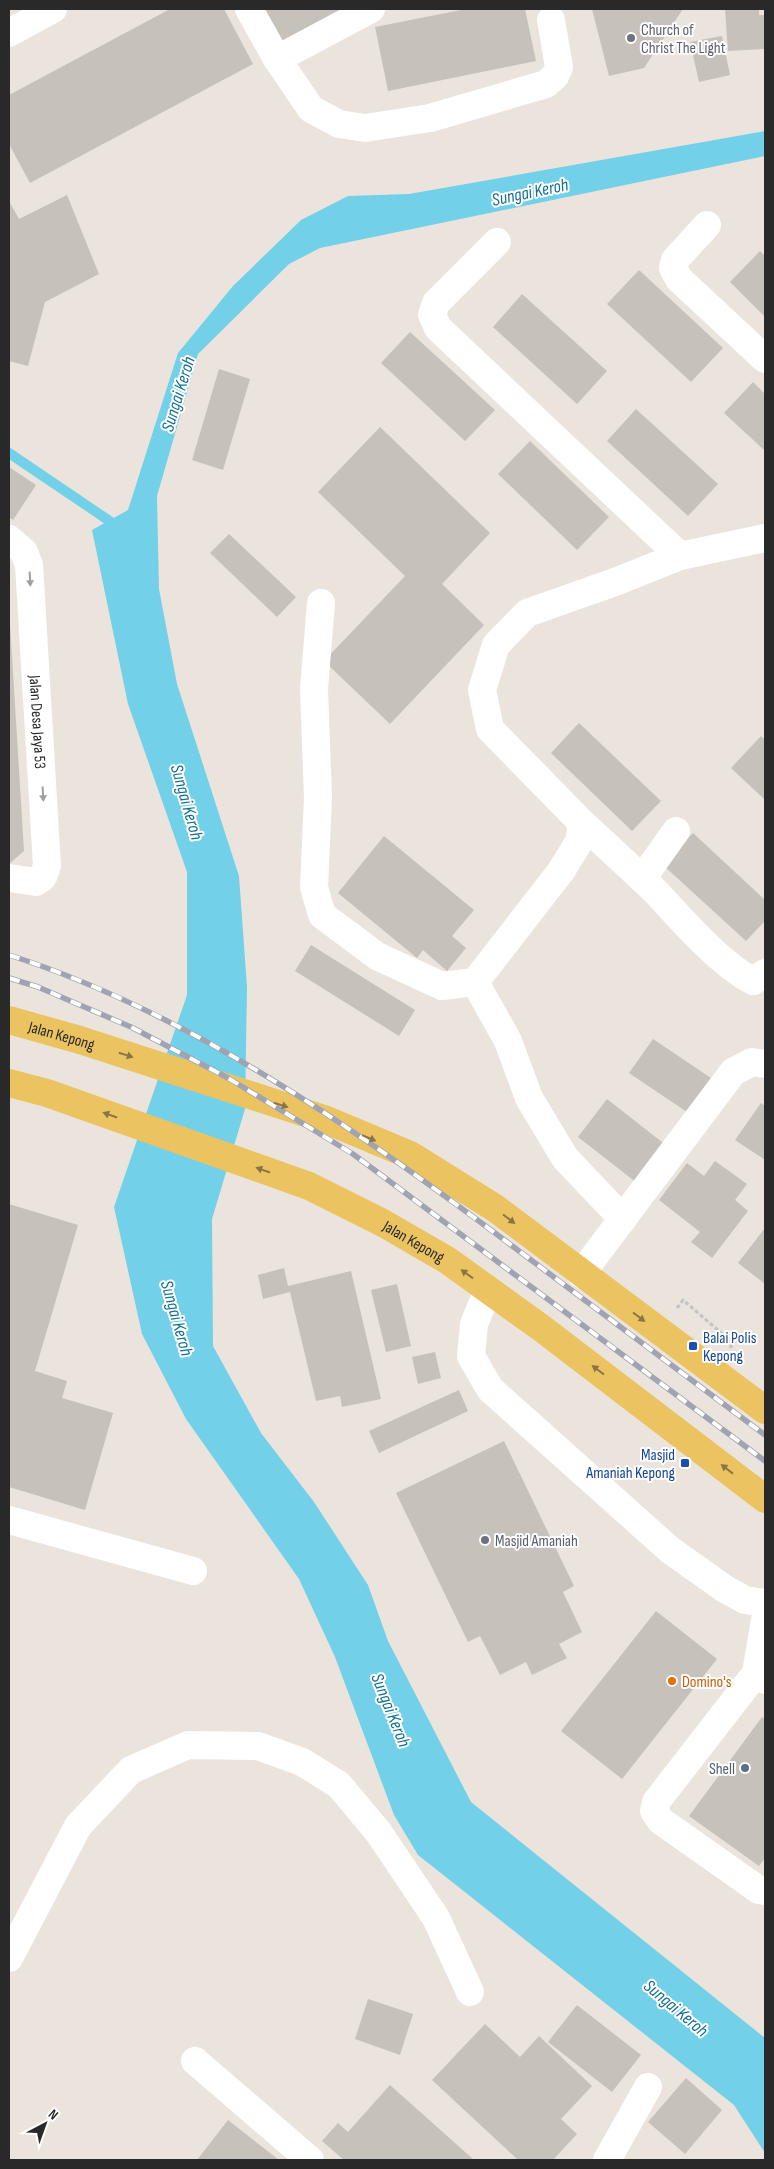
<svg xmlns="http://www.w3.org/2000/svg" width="774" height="2169" font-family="'Sofia Sans Condensed',sans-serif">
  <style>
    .water { fill: #72d0e9 }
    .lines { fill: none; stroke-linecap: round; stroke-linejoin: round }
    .stream { stroke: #72d0e9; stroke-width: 10 }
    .building { fill: #c6c1bb }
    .path { stroke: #c3c3c3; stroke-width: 3; stroke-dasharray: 4 2.5; stroke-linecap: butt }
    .minor { stroke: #fff; stroke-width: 28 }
    .major { stroke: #ebc361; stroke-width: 28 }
    .rail-casing { stroke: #9fa3b3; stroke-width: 5.5 }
    .rail { stroke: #fff; stroke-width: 4; stroke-dasharray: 11; stroke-linecap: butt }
    .oneway { fill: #9f9f9f }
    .oneway2 { fill: #8a7645 }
    .worship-dot { fill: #6b7280; stroke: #fff; stroke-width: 2 }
    .transit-dot { fill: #1a4fb4; stroke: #fff; stroke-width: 2 }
    .food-dot { fill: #e8710a; stroke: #fff; stroke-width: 2 }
    .service-dot { fill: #5c6f8a; stroke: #fff; stroke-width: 2 }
    .labels { text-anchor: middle; stroke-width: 4; stroke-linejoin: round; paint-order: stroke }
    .worship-label { font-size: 16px; fill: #5b616d; stroke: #fff; text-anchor: start }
    .street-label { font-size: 16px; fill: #292929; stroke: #fff }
    .transit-label { font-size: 16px; fill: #164399; stroke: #fff; text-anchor: start }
    .food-label { font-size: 16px; fill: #c56008; stroke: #fff; text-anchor: start }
    .service-label { font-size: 16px; fill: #4e5e75; stroke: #fff; text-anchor: end }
    .water-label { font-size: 18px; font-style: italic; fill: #126f94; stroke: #fff }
  </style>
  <rect width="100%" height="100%" fill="#ebe4dc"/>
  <polygon class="water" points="765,131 765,156 320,248 289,264 198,354 157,496 159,589 177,684 239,876 247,987 245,1109 212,1219 213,1346 261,1433 314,1502 368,1585 388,1641 471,1802 765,2038 765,2153 734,2105 418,1855 394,1815 335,1657 299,1579 186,1419 142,1334 114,1207 187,995 187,872 128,704 92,530 128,510 178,353 233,286 301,220 348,196 409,194"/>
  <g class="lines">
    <polyline class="stream" points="9,453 120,528"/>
  </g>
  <g class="building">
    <polygon points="170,9 224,9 253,64 30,183 9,144 9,95"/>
    <polygon points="260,9 348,9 283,47"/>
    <polygon points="466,9 525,9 536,61 388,91 375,27"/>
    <polygon points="592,9 683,9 644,68 609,76"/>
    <polygon points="725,9 759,9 759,15 765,15 765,49 728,51"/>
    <polygon points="722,36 730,75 699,82 690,42"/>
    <polygon points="67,195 99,274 45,302 28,366 9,361 9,201 19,219"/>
    <polygon points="760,251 765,256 765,317 730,282"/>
    <polygon points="639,270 723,348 691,382 607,304"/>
    <polygon points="522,294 607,371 577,404 493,327"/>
    <polygon points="410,332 495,410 465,441 381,363"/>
    <polygon points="219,369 250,379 223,470 192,460"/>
    <polygon points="753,382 765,394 765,451 724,413"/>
    <polygon points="636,409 718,484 688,516 607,441"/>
    <polygon points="380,427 490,533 442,584 484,625 390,724 324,661 405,576 318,492"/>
    <polygon points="530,441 609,517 577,550 498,474"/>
    <polygon points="9,467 36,485 13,520 9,517"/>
    <polygon points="229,534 296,597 277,617 210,553"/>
    <polygon points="9,607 24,851 9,864"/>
    <polygon points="579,723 661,801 632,831 551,753"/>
    <polygon points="761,736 765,740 765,800 731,768"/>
    <polygon points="693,833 765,900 765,921 746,941 663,865"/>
    <polygon points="384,836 474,910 452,936 466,948 447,971 423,950 417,958 338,893"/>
    <polygon points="311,945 415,1010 399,1036 295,971"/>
    <polygon points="653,1039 711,1078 687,1112 629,1073"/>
    <polygon points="607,1099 667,1146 637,1183 578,1137"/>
    <polygon points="761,1103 765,1106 765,1160 735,1140"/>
    <polygon points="715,1161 747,1184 735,1200 748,1211 712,1258 691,1242 700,1232 659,1200 687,1163 704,1176"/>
    <polygon points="9,1204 78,1225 35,1371 67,1381 62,1398 113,1413 85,1510 9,1487"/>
    <polygon points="765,1228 765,1284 738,1263"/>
    <polygon points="284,1268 288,1286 351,1271 381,1399 342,1407 340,1396 316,1401 290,1292 263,1299 258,1275"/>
    <polygon points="397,1284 411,1346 386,1352 371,1290"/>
    <polygon points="435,1352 441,1378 418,1384 412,1357"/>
    <polygon points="459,1390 468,1411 379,1453 369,1431"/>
    <polygon points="504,1441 574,1586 563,1592 582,1632 559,1644 567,1658 532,1675 526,1662 500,1675 480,1636 468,1642 396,1493"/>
    <polygon points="656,1611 717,1659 622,1779 561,1731"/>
    <polygon points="762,1717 765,1719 765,1858 759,1866 689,1816"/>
    <polygon points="368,1999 413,2014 400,2055 355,2039"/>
    <polygon points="577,2005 641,2055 612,2092 548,2042"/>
    <polygon points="485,2024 520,2057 539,2036 592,2086 561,2119 577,2134 553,2160 518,2160 432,2080"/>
    <polygon points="686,2078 722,2110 685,2154 648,2122"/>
    <polygon points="390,2085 474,2160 344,2160 322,2141 338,2123 348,2132"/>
    <polygon points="228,2120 279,2160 197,2160"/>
  </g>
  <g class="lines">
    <polyline class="path" points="677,1308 683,1300 733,1343 730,1348"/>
    <g class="minor">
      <polyline points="249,9 277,59 311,109 339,124 365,128 430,118 546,84 555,76 559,67 551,20"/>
      <polyline points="9,33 53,9"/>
      <polyline points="277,59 371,9"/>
      <polyline points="707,225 675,260 673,268 679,279 765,359"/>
      <polyline points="497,242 436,303 432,315 438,328 680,556"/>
      <path id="s1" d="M9,539L24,552L29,565L47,866L43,877L36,882L9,878"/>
      <polyline points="321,603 314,689 318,798 314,887 322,915 377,956 442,986 475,982"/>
      <path d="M582,823C607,846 631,868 655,891C682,920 719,963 753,981L765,973"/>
      <polyline points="642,879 676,831"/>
      <polyline points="623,1219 565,1158 529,1098 508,1041 475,982 561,871 579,842 582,823 490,729 482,690 496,645 527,613 615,582 680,556 765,538"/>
      <polyline points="581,1274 733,1072 752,1062 765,1064"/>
      <polyline points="488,1290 474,1324 471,1356 490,1389 670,1550 725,1589 745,1600 765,1603"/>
      <polyline points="9,1520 193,1571"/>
      <polyline points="765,1620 756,1673 765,1680"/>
      <polyline points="756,1673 656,1802 654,1811 661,1821 759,1890 765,1891"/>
      <polyline points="9,1958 78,1826 131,1770 188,1745 258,1746 302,1762 339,1785 379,1833 436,1918 470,1992"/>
      <polyline points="195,2061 310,2160"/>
      <polyline points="607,2160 648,2087"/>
    </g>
    <g class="major">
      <path id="s2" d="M9,1020L80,1040L324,1119L410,1155L495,1208L765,1410"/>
      <path id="s3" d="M9,1083L47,1093L309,1186L383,1223L447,1260L540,1327L765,1499"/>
    </g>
    <defs>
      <g id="rail">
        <path d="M9,955C194,1014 364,1135 519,1251C601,1312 683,1374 765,1435"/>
        <polyline points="9,978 38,987 131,1027 228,1078 353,1154 765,1461"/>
      </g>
    </defs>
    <use href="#rail" class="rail-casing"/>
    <use href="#rail" class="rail"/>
  </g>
  <defs><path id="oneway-solid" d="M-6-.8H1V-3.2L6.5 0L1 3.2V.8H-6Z" transform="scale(1.25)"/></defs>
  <g class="oneway">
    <use href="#oneway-solid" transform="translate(30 579) rotate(87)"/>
    <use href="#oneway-solid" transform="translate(43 794) rotate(87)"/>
  </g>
  <g class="oneway2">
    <use href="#oneway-solid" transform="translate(126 1055) rotate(18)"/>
    <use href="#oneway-solid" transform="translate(281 1105) rotate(18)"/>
    <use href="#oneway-solid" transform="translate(110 1115) rotate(-161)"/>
    <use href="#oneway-solid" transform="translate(369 1138) rotate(23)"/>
    <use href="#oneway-solid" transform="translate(263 1170) rotate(-161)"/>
    <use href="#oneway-solid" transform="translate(509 1219) rotate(37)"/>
    <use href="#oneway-solid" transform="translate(467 1274) rotate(-144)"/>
    <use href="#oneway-solid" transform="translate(639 1317) rotate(37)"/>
    <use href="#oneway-solid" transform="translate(598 1370) rotate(-143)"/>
    <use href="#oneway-solid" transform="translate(727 1469) rotate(-142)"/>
  </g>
  <g class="worship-dot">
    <circle cx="631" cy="38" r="5"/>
    <circle cx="485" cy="1540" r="5"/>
  </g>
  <g class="transit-dot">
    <rect x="688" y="1341" width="10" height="10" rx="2.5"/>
    <rect x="680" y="1458" width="10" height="10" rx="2.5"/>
  </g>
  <circle class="food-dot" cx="672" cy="1681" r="5"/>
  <circle class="service-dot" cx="745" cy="1768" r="5"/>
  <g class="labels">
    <g class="worship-label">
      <text x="641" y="35">Church of<tspan x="641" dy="18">Christ The Light</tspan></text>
      <text x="495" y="1546">Masjid Amaniah</text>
    </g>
    <g class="street-label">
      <text dy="6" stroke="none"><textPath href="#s1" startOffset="191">Jalan Desa Jaya 53</textPath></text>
      <text dy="6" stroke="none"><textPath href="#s2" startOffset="55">Jalan Kepong</textPath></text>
      <text dy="6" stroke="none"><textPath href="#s3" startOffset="436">Jalan Kepong</textPath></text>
    </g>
    <g class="transit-label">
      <text x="703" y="1343">Balai Polis<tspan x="703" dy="18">Kepong</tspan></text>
      <text x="675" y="1460" text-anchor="end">Masjid<tspan x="675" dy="18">Amaniah Kepong</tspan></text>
    </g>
    <g class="food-label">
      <text x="682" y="1687">Domino's</text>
    </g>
    <g class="service-label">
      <text x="735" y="1774">Shell</text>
    </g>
    <g class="water-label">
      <text transform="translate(530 192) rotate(-12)" y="6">Sungai Keroh</text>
      <text transform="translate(178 394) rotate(-73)" y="6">Sungai Keroh</text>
      <text transform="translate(187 802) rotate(74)" y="6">Sungai Keroh</text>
      <text transform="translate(177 1318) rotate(74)" y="6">Sungai Keroh</text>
      <text transform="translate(391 1710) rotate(68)" y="6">Sungai Keroh</text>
      <text transform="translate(676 2008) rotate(40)" y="6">Sungai Keroh</text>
    </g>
  </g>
  <rect width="774" height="2169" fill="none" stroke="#292929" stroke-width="20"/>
  <g transform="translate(45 2124) rotate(41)" stroke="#ffffff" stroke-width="4" paint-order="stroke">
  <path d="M0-4L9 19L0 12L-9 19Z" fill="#292929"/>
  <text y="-8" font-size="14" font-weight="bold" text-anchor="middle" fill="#292929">N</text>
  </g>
</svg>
